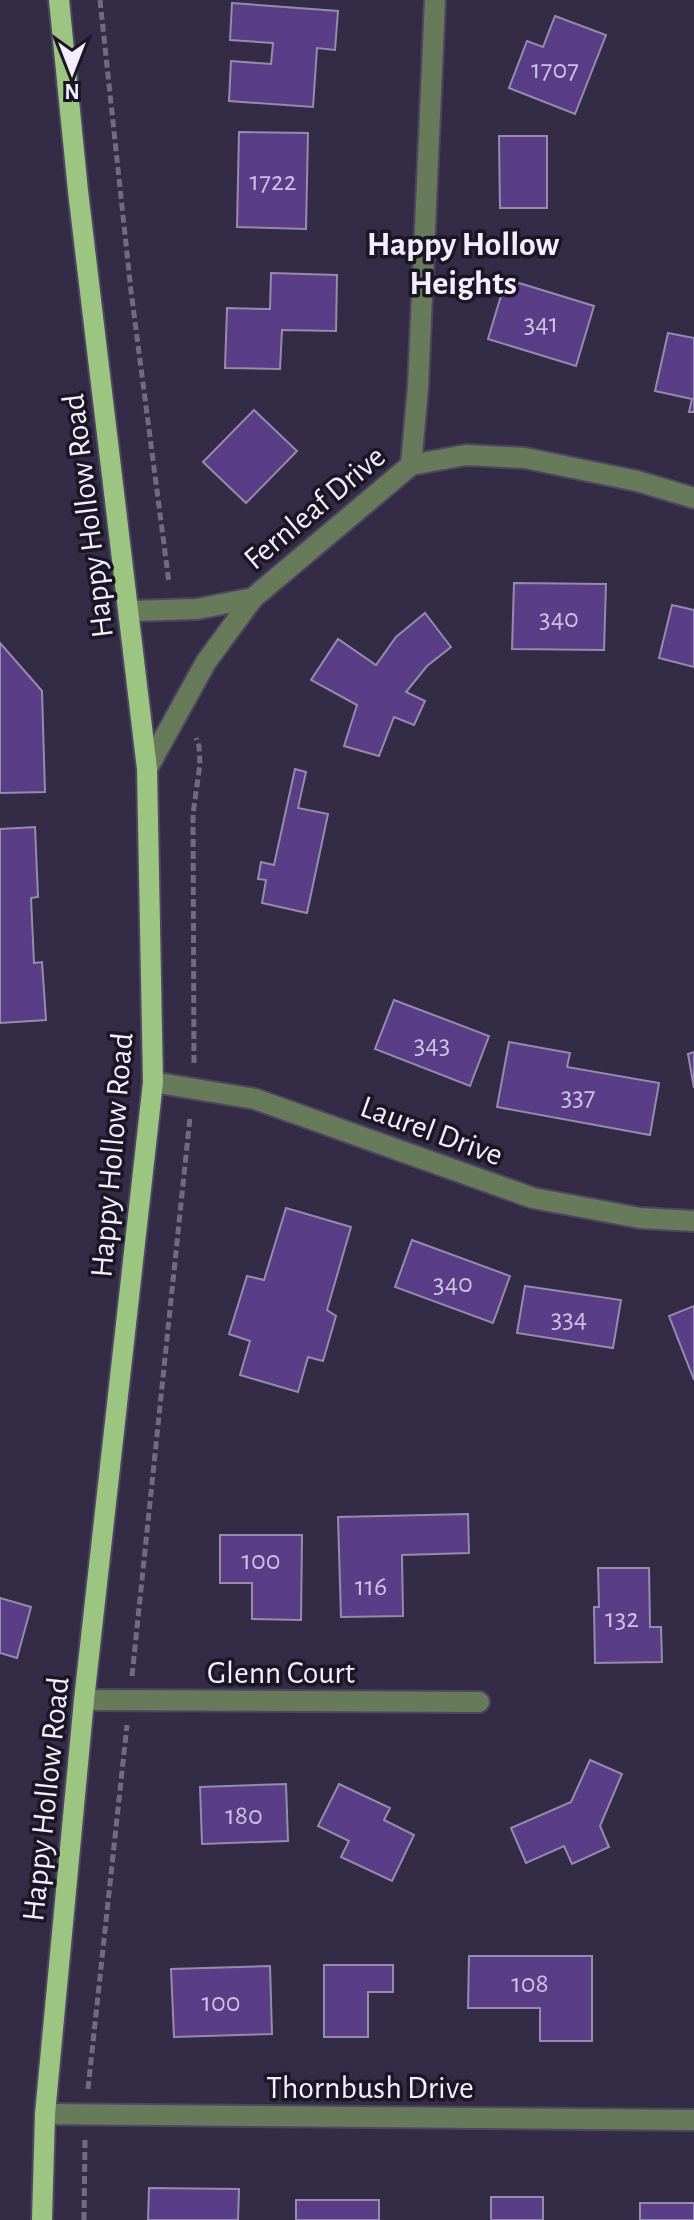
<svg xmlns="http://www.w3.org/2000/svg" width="694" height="2220" font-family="'Alegreya Sans',sans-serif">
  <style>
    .building { fill: #593d86; stroke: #958bac; stroke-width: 2 }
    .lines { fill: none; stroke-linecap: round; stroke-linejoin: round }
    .minor-casing { stroke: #4f4660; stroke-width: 24 }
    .major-casing { stroke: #4f4660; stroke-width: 24 }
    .path { stroke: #726a82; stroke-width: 5; stroke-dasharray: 8 4; stroke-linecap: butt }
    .minor { stroke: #677b5b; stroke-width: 20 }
    .major { stroke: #9cc582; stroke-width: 20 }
    .labels { text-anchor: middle; stroke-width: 7; stroke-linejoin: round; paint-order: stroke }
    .number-label { font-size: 28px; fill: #ccc1e1 }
    .street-label { font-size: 32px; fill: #f2edff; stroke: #1a1623 }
    .neighbourhood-label { font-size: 34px; font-weight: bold; fill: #f2edff; stroke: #1a1623 }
  </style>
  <rect width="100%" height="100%" fill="#342b46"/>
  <g class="building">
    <polygon points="232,3 338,11 335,50 317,48 313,107 229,101 231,61 271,64 273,43 230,40"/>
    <polygon points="555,16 606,35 575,114 509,88 527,41 543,47"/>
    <polygon points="239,132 308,133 306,229 237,227"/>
    <polygon points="499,136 547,136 547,208 500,208"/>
    <polygon points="271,273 337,275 336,331 282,330 280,369 225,368 227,308 270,309"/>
    <polygon points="506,279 594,306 576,366 488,339"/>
    <polygon points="668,333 694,338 694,412 689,412 692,399 655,391"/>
    <polygon points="254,410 297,451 246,503 203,462"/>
    <polygon points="514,583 606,584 604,650 512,649"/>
    <polygon points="672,605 694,610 694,667 659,658"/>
    <polygon points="425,613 451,647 427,666 406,692 425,701 414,725 394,717 379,756 344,746 357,705 311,680 338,639 376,665 396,637"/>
    <polygon points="0,643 42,691 45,792 0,793"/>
    <polygon points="295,769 306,772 298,808 328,814 307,913 262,903 266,880 258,879 261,862 274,865"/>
    <polygon points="35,827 38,897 31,898 34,963 42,962 46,1020 0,1023 0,829"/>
    <polygon points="394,1000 489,1036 470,1086 375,1049"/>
    <polygon points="509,1042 570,1053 567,1067 659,1083 650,1135 497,1107"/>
    <polygon points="694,1052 694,1088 688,1054"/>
    <polygon points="286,1208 351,1227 327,1310 336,1316 323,1361 308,1357 298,1392 240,1375 250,1341 229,1334 247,1276 264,1280"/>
    <polygon points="412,1240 510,1276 493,1323 395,1287"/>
    <polygon points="525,1286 621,1300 613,1348 517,1333"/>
    <polygon points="694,1306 694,1380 669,1316"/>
    <polygon points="468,1514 469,1553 402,1555 403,1616 341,1617 338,1517"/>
    <polygon points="220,1535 302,1535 301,1620 252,1619 252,1583 220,1583"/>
    <polygon points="598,1568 649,1568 650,1627 661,1627 662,1662 595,1663 594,1607 599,1607"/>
    <polygon points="0,1598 31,1607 17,1658 0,1653"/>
    <polygon points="590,1760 622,1774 600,1826 609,1847 572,1864 564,1846 526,1863 511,1828 571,1802"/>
    <polygon points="286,1784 288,1841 202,1844 200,1787"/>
    <polygon points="339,1784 390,1808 384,1820 414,1835 392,1881 341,1857 349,1841 318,1826"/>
    <polygon points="469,1956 592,1956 592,2041 540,2041 540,2008 468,2008"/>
    <polygon points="324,1965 393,1965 393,1992 368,1992 368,2037 324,2037"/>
    <polygon points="270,1966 272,2034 174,2037 171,1969"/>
    <polygon points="149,2188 239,2189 238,2220 148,2220"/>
    <rect x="491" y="2197" width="52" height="23"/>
    <rect x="296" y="2200" width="83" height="20"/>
    <rect x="640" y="2203" width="54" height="17"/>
  </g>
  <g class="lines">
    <defs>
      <g id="minor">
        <polyline points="411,465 466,455 525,458 637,481 694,498"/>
        <polyline points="130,611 197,609 253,598 411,465 418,387 435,0"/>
        <polyline points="147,769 206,662 253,598"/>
        <polyline points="153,1082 255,1099 533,1198 640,1218 694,1221"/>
        <polyline points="84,1700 479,1702"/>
        <polyline points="45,2114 694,2120"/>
      </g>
      <polyline id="major" points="42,2220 45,2114 84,1700 153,1082 147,769 78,191 59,0"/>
    </defs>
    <use href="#minor" class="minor-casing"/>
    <use href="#major" class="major-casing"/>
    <g class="path">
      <polyline points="100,0 131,291 169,583"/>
      <polyline points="194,1063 193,814 200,764 199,746 196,738"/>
      <polyline points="132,1676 190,1117"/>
      <polyline points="88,2089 127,1725"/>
      <polyline points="84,2220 85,2139"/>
    </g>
    <use href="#minor" class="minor"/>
    <use href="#major" class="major"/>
  </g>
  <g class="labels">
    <g class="number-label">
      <text x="555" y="78">1707</text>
      <text x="273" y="190">1722</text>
      <text x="541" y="332">341</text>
      <text x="559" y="627">340</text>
      <text x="432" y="1053">343</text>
      <text x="578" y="1105">337</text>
      <text x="453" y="1292">340</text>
      <text x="569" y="1327">334</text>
      <text x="261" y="1569">100</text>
      <text x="371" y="1595">116</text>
      <text x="622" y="1627">132</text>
      <text x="244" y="1824">180</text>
      <text x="530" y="1992">108</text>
      <text x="221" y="2011">100</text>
    </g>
    <g class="street-label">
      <text transform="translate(314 507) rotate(-40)" y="11">Fernleaf Drive</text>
      <text transform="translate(87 516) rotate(-97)" y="11">Happy Hollow Road</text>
      <text transform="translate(432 1130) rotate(20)" y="11">Laurel Drive</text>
      <text transform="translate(111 1155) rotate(-85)" y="11">Happy Hollow Road</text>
      <text x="281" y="1683">Glenn Court</text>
      <text transform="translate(45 1799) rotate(-84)" y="11">Happy Hollow Road</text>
      <text x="370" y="2098">Thornbush Drive</text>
    </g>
    <g class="neighbourhood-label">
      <text x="463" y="255">Happy Hollow<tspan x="463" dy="39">Heights</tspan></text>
    </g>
  </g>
  <g transform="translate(72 72) rotate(180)" stroke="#1a1623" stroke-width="6" paint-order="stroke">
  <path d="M0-6L14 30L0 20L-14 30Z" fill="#f2edff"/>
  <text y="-12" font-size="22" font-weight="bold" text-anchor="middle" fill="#f2edff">N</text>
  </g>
</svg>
